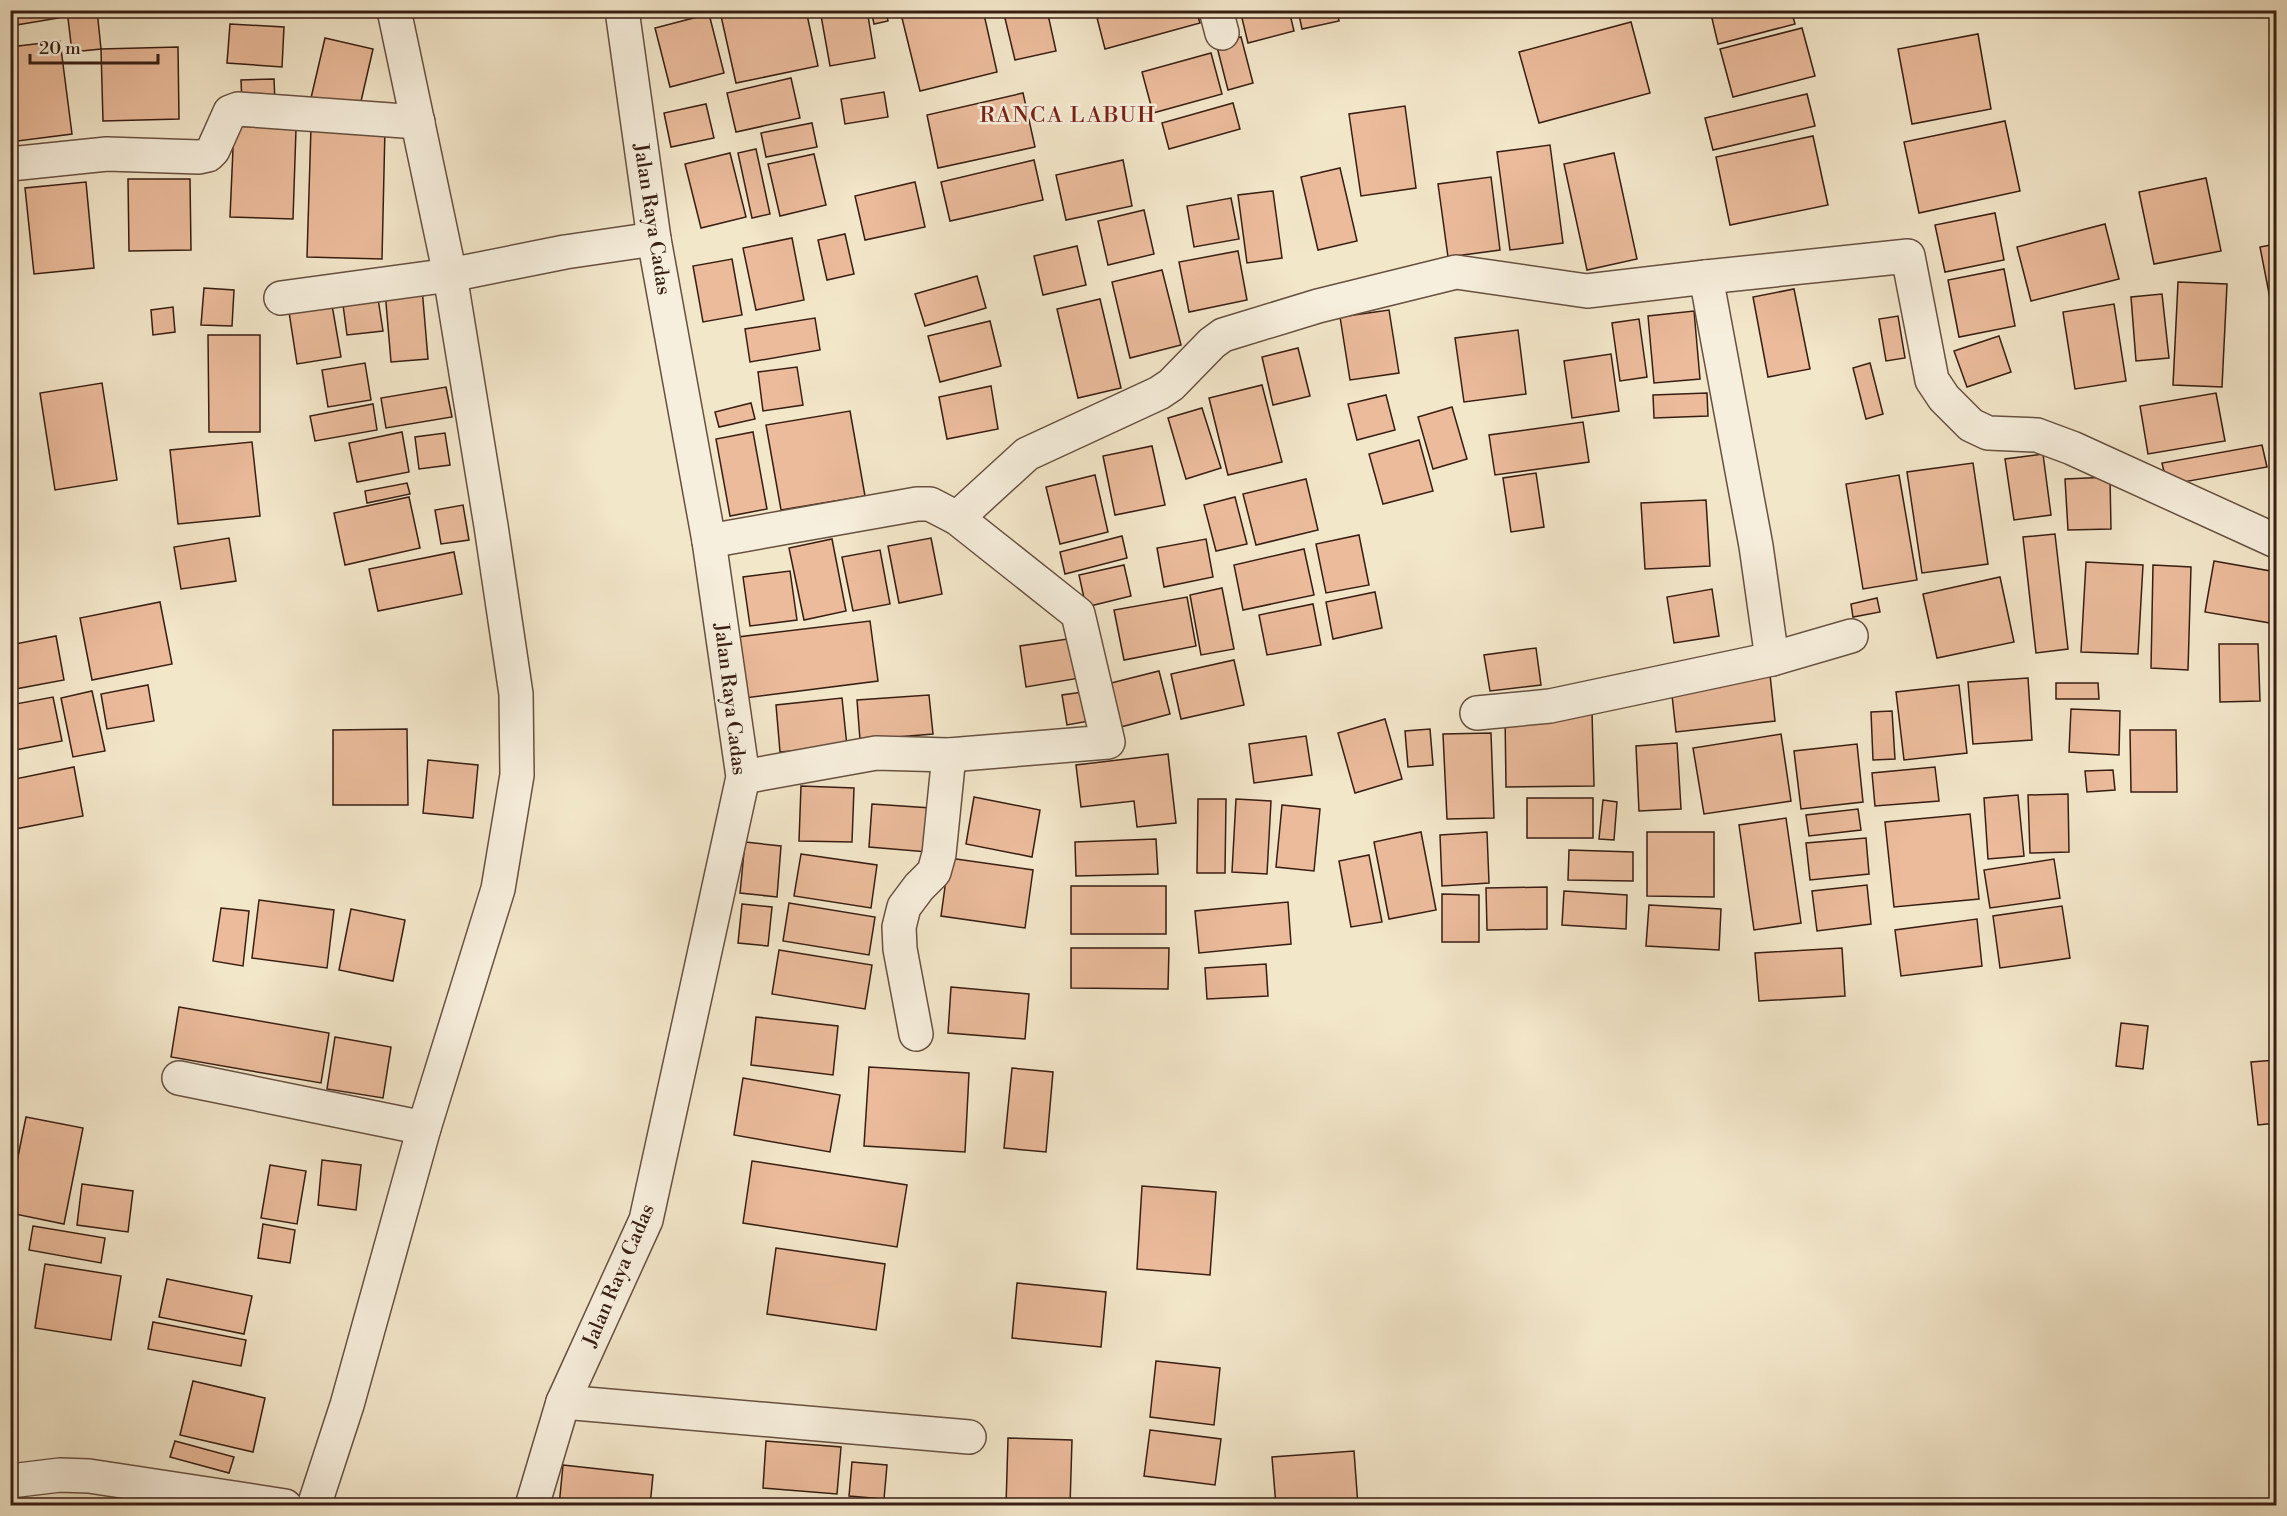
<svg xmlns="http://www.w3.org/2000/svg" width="2287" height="1516" font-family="'Libre Bodoni',serif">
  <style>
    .building { fill: #ebbb9b; stroke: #381e12; stroke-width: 1.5 }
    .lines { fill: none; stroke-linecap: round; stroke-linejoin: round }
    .minor-casing { stroke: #675040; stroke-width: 36 }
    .minor { stroke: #f7efdd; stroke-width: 33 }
    .labels { text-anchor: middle; stroke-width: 5; stroke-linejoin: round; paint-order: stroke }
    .street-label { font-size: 20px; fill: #381e12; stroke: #f7efdd }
    .quarter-label { font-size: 22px; letter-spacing: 1.5px; fill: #7a1f14; stroke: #f7efdd }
  </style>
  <rect width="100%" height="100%" fill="#f3e7ca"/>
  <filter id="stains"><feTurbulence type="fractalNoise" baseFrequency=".00333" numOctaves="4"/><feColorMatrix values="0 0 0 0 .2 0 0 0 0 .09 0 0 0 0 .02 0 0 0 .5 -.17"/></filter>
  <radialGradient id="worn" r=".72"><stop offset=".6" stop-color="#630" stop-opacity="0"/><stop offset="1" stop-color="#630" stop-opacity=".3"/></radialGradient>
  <g class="building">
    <polygon points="10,10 57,10 59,18 10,26"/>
    <polygon points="67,10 97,10 101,49 72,52"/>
    <polygon points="249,10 338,10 338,14"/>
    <polygon points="677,10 698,10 678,15"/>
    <polygon points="746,10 806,10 818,66 736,83 721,16"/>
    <polygon points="820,10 867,10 875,58 830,66"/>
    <polygon points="871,10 886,10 888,21 874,24"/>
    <polygon points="900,10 983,10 997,72 920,91"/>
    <polygon points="1003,10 1047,10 1056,51 1015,60"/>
    <polygon points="1095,10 1196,10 1200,23 1105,49"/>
    <polygon points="1240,10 1289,10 1294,31 1248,43"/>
    <polygon points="1298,10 1337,10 1339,21 1302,29"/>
    <polygon points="1349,10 1372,10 1350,15"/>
    <polygon points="1710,10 1791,10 1795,24 1718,44"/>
    <polygon points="709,14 724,73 670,87 655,28"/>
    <polygon points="1631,22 1650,93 1539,123 1519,52"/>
    <polygon points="230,24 284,27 282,67 227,63"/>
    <polygon points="1802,28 1815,76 1733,97 1720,49"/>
    <polygon points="1978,34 1991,109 1912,124 1898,49"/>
    <polygon points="1241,37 1253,83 1228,90 1216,43"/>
    <polygon points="325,38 373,49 359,110 311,98"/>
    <polygon points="60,41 72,134 10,142 10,47"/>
    <polygon points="178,47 179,119 103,121 101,49"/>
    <polygon points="1211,53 1222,94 1153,113 1142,72"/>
    <polygon points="791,78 800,118 736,132 727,93"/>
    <polygon points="274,79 275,103 242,104 241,80"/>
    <polygon points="884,92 888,117 845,124 841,99"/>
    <polygon points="1023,93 1035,147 938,168 927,115"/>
    <polygon points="1807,94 1815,126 1713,150 1705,118"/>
    <polygon points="1233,103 1240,129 1169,149 1162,123"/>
    <polygon points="706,104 714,138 671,147 664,113"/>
    <polygon points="1405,106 1416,188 1361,196 1349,114"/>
    <polygon points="2005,121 2020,191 1919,213 1904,142"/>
    <polygon points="812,123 817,147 766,157 761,133"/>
    <polygon points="234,126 296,129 293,219 230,217"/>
    <polygon points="311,127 385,128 382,259 307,257"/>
    <polygon points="1813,136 1828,205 1730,225 1716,157"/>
    <polygon points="1550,145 1563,243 1510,250 1497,152"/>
    <polygon points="756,149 770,214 752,218 738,153"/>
    <polygon points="730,153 746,217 701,228 685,164"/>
    <polygon points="1614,153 1637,259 1587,270 1564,164"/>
    <polygon points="814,154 826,205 780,216 768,164"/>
    <polygon points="1034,160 1043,200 950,221 941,182"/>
    <polygon points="1123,160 1132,206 1066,220 1056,175"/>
    <polygon points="1340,168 1357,241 1318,250 1301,177"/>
    <polygon points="1491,177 1500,250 1448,257 1438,184"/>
    <polygon points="2206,178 2221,251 2154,264 2139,192"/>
    <polygon points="128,179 190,179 191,250 129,251"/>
    <polygon points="86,182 94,268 34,274 25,188"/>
    <polygon points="915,182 925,227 865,240 855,196"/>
    <polygon points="1273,191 1282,258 1247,263 1238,195"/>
    <polygon points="1231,198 1239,239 1194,247 1187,206"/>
    <polygon points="1144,210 1154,254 1108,265 1098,221"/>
    <polygon points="1995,213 2004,260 1945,272 1935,225"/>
    <polygon points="2105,224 2119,279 2031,301 2017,247"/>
    <polygon points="845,234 854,274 827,280 818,240"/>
    <polygon points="792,238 804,300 756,310 743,248"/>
    <polygon points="2276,244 2276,313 2273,314 2260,247"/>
    <polygon points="1077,246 1086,285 1043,295 1034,256"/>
    <polygon points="1238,251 1247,300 1189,312 1179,262"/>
    <polygon points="732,259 742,315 703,322 693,266"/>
    <polygon points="2004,269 2015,326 1959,337 1948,280"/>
    <polygon points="1162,270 1181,345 1130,358 1112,282"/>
    <polygon points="977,276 986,308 925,326 915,294"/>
    <polygon points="2178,282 2227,284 2222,387 2173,385"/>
    <polygon points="204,288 234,290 232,326 201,325"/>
    <polygon points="422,288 428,359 391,362 385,291"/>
    <polygon points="1794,289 1810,369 1768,377 1753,297"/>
    <polygon points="377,292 383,331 347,335 342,297"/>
    <polygon points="2162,294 2169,358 2136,361 2131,297"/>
    <polygon points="1100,299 1121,388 1078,398 1057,309"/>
    <polygon points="2114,304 2126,381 2075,389 2063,312"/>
    <polygon points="332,305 341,357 297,364 289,312"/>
    <polygon points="173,307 175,332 153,335 151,310"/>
    <polygon points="1389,310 1399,373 1350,380 1340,317"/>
    <polygon points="1694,311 1700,379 1654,383 1648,316"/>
    <polygon points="1898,316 1905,358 1886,361 1879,319"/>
    <polygon points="815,318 820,350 750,362 745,329"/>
    <polygon points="1639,319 1647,377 1620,381 1612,323"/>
    <polygon points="990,321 1001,366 940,382 928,336"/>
    <polygon points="1518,330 1526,394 1464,402 1455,338"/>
    <polygon points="208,335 260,335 260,432 209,432"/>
    <polygon points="1999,336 2011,372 1967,387 1954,351"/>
    <polygon points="1298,348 1310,396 1273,405 1262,357"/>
    <polygon points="1611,354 1619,411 1572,418 1564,361"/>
    <polygon points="365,363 371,400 328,407 322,370"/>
    <polygon points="1870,363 1883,414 1866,419 1853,368"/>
    <polygon points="797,367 803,405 763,411 758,372"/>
    <polygon points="102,383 117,480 55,490 40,393"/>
    <polygon points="1262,385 1282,462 1228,475 1209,398"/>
    <polygon points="991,386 998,429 947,439 939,397"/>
    <polygon points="446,387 452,417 386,428 381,398"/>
    <polygon points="1707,393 1708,416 1654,418 1653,395"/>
    <polygon points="2216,393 2225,441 2148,454 2140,406"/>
    <polygon points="1386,395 1395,430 1357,440 1348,404"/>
    <polygon points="751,403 755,419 719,427 715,412"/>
    <polygon points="373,404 377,430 315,441 310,416"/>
    <polygon points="1452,407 1467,459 1433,469 1418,417"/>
    <polygon points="1202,408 1221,468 1186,479 1168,418"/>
    <polygon points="850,411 865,496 781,510 766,425"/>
    <polygon points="1583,422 1589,462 1495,475 1489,435"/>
    <polygon points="402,432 409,472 357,482 349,443"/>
    <polygon points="753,432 767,509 730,516 716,439"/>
    <polygon points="445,433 450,465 419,469 415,437"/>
    <polygon points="1419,440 1433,491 1383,504 1369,454"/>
    <polygon points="252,442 260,516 178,524 170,450"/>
    <polygon points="2262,445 2267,467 2167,485 2162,463"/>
    <polygon points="1152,446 1165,505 1115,515 1103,456"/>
    <polygon points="2043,454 2051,515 2014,520 2005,459"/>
    <polygon points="1973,463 1988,564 1922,573 1907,472"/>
    <polygon points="1536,473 1544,527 1511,532 1503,478"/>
    <polygon points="1095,475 1108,532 1060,544 1046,487"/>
    <polygon points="1899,475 1917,580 1863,589 1846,484"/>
    <polygon points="2110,477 2111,529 2068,530 2065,479"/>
    <polygon points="1306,479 1318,530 1256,545 1243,494"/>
    <polygon points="407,483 410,494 367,503 365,491"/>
    <polygon points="409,497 420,548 345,565 334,513"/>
    <polygon points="1235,497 1247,544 1216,551 1204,505"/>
    <polygon points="1706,500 1710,566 1645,569 1641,503"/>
    <polygon points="463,505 469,540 441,544 435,510"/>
    <polygon points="2055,534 2068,649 2036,653 2023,537"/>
    <polygon points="1359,535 1369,585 1326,593 1316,544"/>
    <polygon points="1122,536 1127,558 1065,574 1060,552"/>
    <polygon points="229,538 236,581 181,589 174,547"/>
    <polygon points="931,538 942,594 899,603 888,546"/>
    <polygon points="832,539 846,611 804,620 789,548"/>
    <polygon points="1206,539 1213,577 1164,587 1157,548"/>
    <polygon points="1304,549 1314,595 1243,610 1234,565"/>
    <polygon points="880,550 890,604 853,611 842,557"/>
    <polygon points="454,552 462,594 378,611 369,569"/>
    <polygon points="2214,561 2276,572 2276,624 2205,612"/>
    <polygon points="2086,562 2143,565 2138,654 2081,652"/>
    <polygon points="1124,565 1131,596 1086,607 1079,575"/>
    <polygon points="2153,565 2191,567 2188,670 2151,668"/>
    <polygon points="10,570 15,595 10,596"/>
    <polygon points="790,571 797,620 750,626 743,577"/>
    <polygon points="2000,577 2014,642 1937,658 1923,594"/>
    <polygon points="1222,588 1234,649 1201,655 1190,595"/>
    <polygon points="1712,589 1719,636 1674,643 1667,597"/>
    <polygon points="1375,592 1382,628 1333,639 1326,602"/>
    <polygon points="1187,597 1196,646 1124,660 1114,610"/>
    <polygon points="1877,598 1880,612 1853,617 1851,604"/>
    <polygon points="160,602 172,664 92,680 80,618"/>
    <polygon points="1313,604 1321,645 1267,655 1259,615"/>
    <polygon points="870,621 878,681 745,698 738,637"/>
    <polygon points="56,636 64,680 10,690 10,645"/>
    <polygon points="1081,637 1086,677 1026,687 1020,646"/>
    <polygon points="2219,644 2258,644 2260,701 2220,702"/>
    <polygon points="1536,648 1541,685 1490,691 1484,655"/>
    <polygon points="1234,660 1244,705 1181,719 1171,674"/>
    <polygon points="1159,671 1170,714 1117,728 1107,684"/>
    <polygon points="1770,675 1775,721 1676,732 1671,686"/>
    <polygon points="2028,678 2032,740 1973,744 1968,682"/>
    <polygon points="2056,683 2098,683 2099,699 2056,699"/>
    <polygon points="148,685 154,721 107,729 101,694"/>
    <polygon points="1959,685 1967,753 1904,760 1896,692"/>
    <polygon points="92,691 105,751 73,757 61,698"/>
    <polygon points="1090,691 1095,720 1067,725 1062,695"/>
    <polygon points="929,695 933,734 860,740 857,700"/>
    <polygon points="53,697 62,741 10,751 10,705"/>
    <polygon points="842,698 847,746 780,752 776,705"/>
    <polygon points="2071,709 2120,711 2119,755 2069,752"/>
    <polygon points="1892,711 1895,759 1873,760 1871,712"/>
    <polygon points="1592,712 1594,786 1506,787 1505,713"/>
    <polygon points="1385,719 1402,779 1355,793 1338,733"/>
    <polygon points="407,729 408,805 333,805 333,730"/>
    <polygon points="1430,729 1433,765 1408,767 1405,731"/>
    <polygon points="2130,730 2176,730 2177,792 2131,792"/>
    <polygon points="1491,733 1494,818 1447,819 1443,734"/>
    <polygon points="1781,734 1791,801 1704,814 1693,748"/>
    <polygon points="1306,736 1312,775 1254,783 1249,744"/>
    <polygon points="1677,743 1681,809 1639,811 1636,746"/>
    <polygon points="1857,744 1863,802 1801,809 1794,751"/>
    <polygon points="1168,754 1176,823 1137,827 1134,801 1081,807 1076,765"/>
    <polygon points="428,760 478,765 473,818 423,813"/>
    <polygon points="74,767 83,816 10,830 10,780"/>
    <polygon points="1935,767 1939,801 1875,806 1872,773"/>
    <polygon points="2113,770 2115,790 2087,792 2085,771"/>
    <polygon points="801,786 854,788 852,842 799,841"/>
    <polygon points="2068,794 2069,852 2030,853 2028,795"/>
    <polygon points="2018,795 2024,856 1988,859 1984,798"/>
    <polygon points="974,797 1040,810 1032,857 966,844"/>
    <rect x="1527" y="798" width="66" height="40"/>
    <polygon points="1198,799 1226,799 1225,873 1197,873"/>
    <polygon points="1236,799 1271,801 1267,874 1232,872"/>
    <polygon points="1603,800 1617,802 1614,840 1599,839"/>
    <polygon points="872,804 931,808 928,852 869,847"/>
    <polygon points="1282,805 1320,809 1314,871 1276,867"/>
    <polygon points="1858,809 1861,830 1809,836 1806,815"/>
    <polygon points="1970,814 1979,899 1894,907 1885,822"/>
    <polygon points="1786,818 1801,923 1754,930 1739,825"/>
    <polygon points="1421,832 1436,910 1389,919 1374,842"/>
    <polygon points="1487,832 1489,883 1442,886 1440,835"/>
    <polygon points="1647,832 1714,832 1714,897 1647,896"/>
    <polygon points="1866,838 1869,874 1810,880 1806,843"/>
    <polygon points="1156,839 1158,874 1076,876 1075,842"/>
    <polygon points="745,842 781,846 777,897 740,893"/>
    <polygon points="1569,850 1633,852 1633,881 1568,880"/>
    <polygon points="801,854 877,865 871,908 794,896"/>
    <polygon points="1369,855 1382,922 1351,927 1339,861"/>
    <polygon points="949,858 1033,870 1025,928 941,916"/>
    <polygon points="2054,859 2060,898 1990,908 1984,870"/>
    <polygon points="1867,885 1871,924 1817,931 1812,891"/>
    <rect x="1071" y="886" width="95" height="48"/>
    <polygon points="1547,887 1547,929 1487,930 1486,888"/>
    <polygon points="1564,891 1627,895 1626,929 1562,925"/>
    <polygon points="1442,894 1479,895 1479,942 1442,942"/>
    <polygon points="259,900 334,910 327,968 252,958"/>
    <polygon points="1288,902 1291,944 1199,953 1195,911"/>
    <polygon points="789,903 875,917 869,955 783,941"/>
    <polygon points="742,904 772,907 768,946 738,943"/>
    <polygon points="1649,905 1721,909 1719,950 1646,946"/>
    <polygon points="2062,906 2070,958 2000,968 1993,916"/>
    <polygon points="221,908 249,911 243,966 213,961"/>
    <polygon points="351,909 405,920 393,981 339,970"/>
    <polygon points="1977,919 1982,966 1901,976 1895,930"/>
    <polygon points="1071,948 1169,948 1168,989 1071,988"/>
    <polygon points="1842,948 1845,996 1759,1001 1755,953"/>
    <polygon points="779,950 872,965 865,1009 772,994"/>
    <polygon points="1266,964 1268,996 1207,999 1205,968"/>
    <polygon points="951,987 1029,994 1025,1039 948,1033"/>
    <polygon points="179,1007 329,1033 321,1083 171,1057"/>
    <polygon points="756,1017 838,1026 833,1075 751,1065"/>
    <polygon points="2121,1023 2148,1026 2143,1069 2116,1066"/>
    <polygon points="335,1037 391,1047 383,1098 327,1089"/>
    <polygon points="2276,1060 2276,1123 2258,1125 2251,1062"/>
    <polygon points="869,1067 969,1073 965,1152 864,1146"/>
    <polygon points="1012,1068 1053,1072 1046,1152 1004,1148"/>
    <polygon points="743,1078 840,1095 830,1152 734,1135"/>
    <polygon points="26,1117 83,1128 64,1224 10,1213 10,1196"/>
    <polygon points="322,1160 361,1165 356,1210 318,1205"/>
    <polygon points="752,1161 907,1185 897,1247 743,1223"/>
    <polygon points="270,1165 306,1171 297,1224 261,1218"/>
    <polygon points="82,1184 133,1191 128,1232 77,1225"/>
    <polygon points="1142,1186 1216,1192 1210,1275 1137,1269"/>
    <polygon points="263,1224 295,1230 290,1263 258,1258"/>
    <polygon points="33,1226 105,1238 101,1263 29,1250"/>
    <polygon points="776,1248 885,1264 876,1330 767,1314"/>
    <polygon points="45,1264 121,1276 111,1340 35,1328"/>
    <polygon points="167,1279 252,1296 244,1334 159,1317"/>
    <polygon points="1017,1283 1106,1292 1101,1347 1012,1338"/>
    <polygon points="153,1322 246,1340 241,1366 148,1349"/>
    <polygon points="1156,1361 1220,1368 1214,1425 1150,1417"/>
    <polygon points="193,1381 265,1398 253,1452 180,1435"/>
    <polygon points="1150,1430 1221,1439 1215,1485 1144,1476"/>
    <polygon points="1008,1438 1072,1440 1070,1506 1006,1506"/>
    <polygon points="175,1441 234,1457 229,1473 170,1457"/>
    <polygon points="766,1441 841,1447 837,1494 763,1488"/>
    <polygon points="1354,1451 1358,1506 1276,1506 1272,1457"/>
    <polygon points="852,1462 887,1465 884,1499 849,1496"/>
    <polygon points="563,1465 653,1475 650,1506 559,1506"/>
  </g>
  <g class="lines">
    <defs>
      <g id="minor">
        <polyline points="1216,10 1222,33"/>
        <polyline points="10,164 107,154 199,157 208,155 213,150 230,112 238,109 418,122"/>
        <polyline points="1706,277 1908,256 1932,380 1944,398 1971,425 1988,433 2037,435 2072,448 2276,541"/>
        <polyline points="281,298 450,275 565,252 654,239"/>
        <polyline points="957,518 1027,454 1159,393 1171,385 1212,343 1223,335 1318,306 1456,272 1587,291 1706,277 1756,546 1772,659"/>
        <polyline points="709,541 917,504 930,504 957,518 1078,614 1108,742 949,755 876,753 743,777"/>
        <polyline points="1477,713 1550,706 1772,659 1851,636"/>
        <polyline points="916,1034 900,949 899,927 904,907 919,887 934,872 939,854 949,755"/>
        <polyline points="179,1078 424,1128"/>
        <polyline points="563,1402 969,1437"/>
        <polyline points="10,1481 60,1475 89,1476 285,1506"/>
        <polyline points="314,1506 347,1405 424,1128 498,889 517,775 516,694 491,526 450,275 394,10"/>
        <polyline points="532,1506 563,1402 646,1220 743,777 709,541 654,239 622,10"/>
      </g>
    </defs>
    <use href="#minor" class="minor-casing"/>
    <use href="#minor" class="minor"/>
  </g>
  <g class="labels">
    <g class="street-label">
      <text transform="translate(653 219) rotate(81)" y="7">Jalan Raya Cadas</text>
      <text transform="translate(731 699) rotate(83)" y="7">Jalan Raya Cadas</text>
      <text transform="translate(618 1275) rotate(-67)" y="7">Jalan Raya Cadas</text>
    </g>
    <g class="quarter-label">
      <text x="1068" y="122">RANCA LABUH</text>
    </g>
  </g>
  <rect width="2287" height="1516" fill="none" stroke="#f3e7ca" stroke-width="36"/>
  <rect x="12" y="12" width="2263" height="1492" fill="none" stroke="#381e12" stroke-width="3"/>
  <rect x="18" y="18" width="2251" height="1480" fill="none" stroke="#381e12" stroke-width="1.5"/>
  <path d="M30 54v9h128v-9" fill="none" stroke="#381e12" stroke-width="3"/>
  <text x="39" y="54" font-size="18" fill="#381e12" stroke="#f7efdd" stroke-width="4.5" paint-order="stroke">20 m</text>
  <rect width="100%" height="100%" filter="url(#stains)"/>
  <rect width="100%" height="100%" fill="url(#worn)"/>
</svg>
